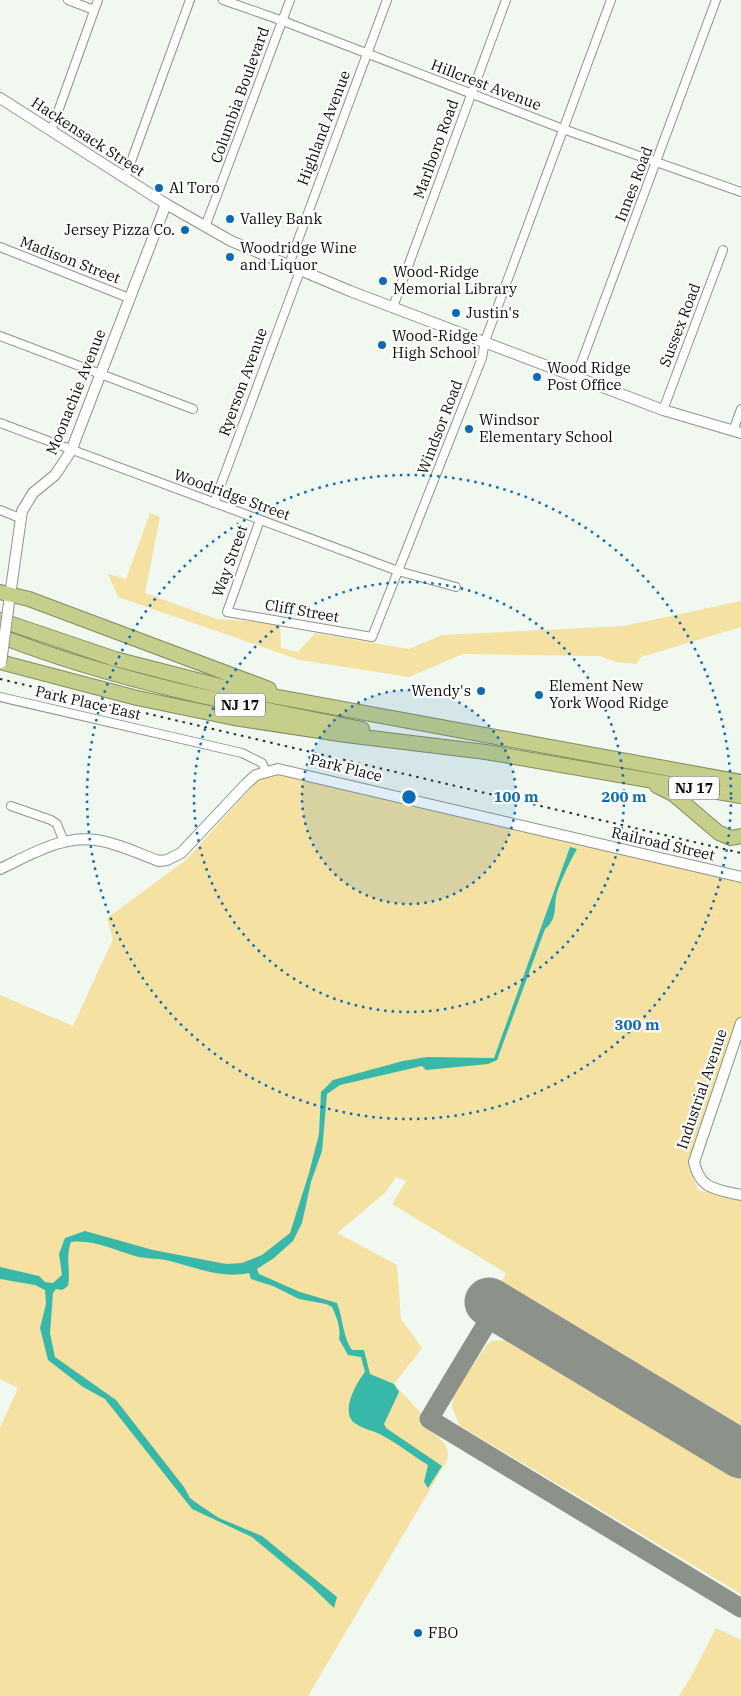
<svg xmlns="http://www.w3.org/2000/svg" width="741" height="1696" font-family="'IBM Plex Serif',serif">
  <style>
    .green { fill: #f5e1a1 }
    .water { fill: #37b8a8 }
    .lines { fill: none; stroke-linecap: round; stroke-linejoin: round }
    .taxiway { stroke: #8c918a; stroke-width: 19 }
    .runway { stroke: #8c918a; stroke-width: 49 }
    .street-casing { stroke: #8e948c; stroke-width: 10 }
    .secondary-casing { stroke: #8e948c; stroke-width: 12 }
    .highway-casing { stroke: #848b5e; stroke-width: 16 }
    .street { stroke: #fff; stroke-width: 8 }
    .secondary { stroke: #fff; stroke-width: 10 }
    .highway { stroke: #c5cf8b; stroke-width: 14 }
    .rail { stroke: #272a26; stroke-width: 2; stroke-dasharray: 2.5 5; stroke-linecap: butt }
    .secondary-bridge-casing { stroke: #8e948c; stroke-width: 12; stroke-linecap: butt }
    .secondary-bridge { stroke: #fff; stroke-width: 10 }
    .ring { fill: none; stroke: #0b6bb7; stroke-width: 2.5; stroke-dasharray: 2.5 5 }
    .poi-dot { fill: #0b6bb7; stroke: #fff; stroke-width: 2 }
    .labels { text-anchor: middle; stroke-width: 4.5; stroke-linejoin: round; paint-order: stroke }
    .shield { fill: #fff; stroke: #545654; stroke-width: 1 }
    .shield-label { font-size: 14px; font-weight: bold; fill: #0b0d0a }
    .street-label { font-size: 15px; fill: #0b0d0a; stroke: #fff }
    .poi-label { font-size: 15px; fill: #0b0d0a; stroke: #fff; text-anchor: start }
    .centre { fill: #0b6bb7; stroke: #fff; stroke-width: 2.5 }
    .ring-label { font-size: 15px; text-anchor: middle; font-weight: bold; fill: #0b6bb7; stroke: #fff; stroke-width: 4.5; stroke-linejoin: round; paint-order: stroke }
  </style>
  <rect width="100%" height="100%" fill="#f1f8ef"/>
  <g class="green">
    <polygon points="150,513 160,517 145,593 217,619 280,623 281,648 298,652 315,633 409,649 442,635 624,626 741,601 741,627 641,657 636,664 616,662 600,656 463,654 409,677 300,660 118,597 108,574 126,579"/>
    <path d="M266,771L741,877V1026L688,1163L698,1190L741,1199V1425L502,1281L506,1273L392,1204L406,1181L396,1177L386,1192L337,1233L397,1265L401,1319L422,1348L394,1384L421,1413L420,1424C434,1435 456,1443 445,1464L308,1696H0V1428L18,1388L0,1379V995L73,1026L113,939L107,918L186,860Z"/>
    <polygon points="505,1340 513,1343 741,1480 741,1594 459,1425 452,1407 453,1395 486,1346 491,1341"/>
    <polygon points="716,1628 741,1640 741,1696 679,1696 691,1677"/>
  </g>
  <path class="water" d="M570,847L577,849C571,859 558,886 556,897C554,910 557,919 545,929L497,1060L488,1064L426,1070L422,1066L340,1085L327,1094L322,1151L311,1182L302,1223L293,1241L274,1258L257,1269L259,1274L300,1292L337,1303C343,1318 343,1338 352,1350H364L370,1374L394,1384L399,1392L384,1424L386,1428L442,1466L428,1488L424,1482L428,1465C413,1456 400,1445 385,1437C376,1431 365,1430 356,1424C339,1414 356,1383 365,1372L361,1357L348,1355L339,1339C341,1328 337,1318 332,1307L326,1304L299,1299L273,1286L251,1279L249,1273C219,1279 195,1267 166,1260C156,1258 145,1259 135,1256C114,1250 93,1239 71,1242C65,1258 71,1269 68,1286L62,1290L56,1289L53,1293L50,1333L55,1357L116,1400L184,1487L190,1498L198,1504L219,1518L262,1536L337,1597L334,1608L311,1586L252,1537L192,1509L105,1399L83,1387L48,1360L40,1328L46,1304L45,1290L35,1285L0,1279V1267L39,1276L45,1282L53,1283L62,1275L59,1254L65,1238L85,1231L153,1250L226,1264L242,1263L262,1255L290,1233L309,1173L319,1134L321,1092L333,1080L403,1061L427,1057L494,1058Z"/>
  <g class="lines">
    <polyline class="taxiway" points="497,1306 429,1419 741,1608"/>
    <polyline class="runway" points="489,1302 741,1454"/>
    <defs>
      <g id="street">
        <polyline points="68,0 94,10"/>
        <polyline points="223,0 283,21 563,129 741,192"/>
        <polyline points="51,131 98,0"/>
        <polyline points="125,178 190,0"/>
        <polyline points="205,227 290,0"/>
        <polyline points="0,247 129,298"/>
        <polyline points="288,267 387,0"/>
        <polyline points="393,307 506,0"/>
        <polyline points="0,336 193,409"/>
        <polyline points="576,377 716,0"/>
        <polyline points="663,410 723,250"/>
        <polyline points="0,423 398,571 456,587"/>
        <polyline points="733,431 741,409"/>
        <polyline points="214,503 300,271"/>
        <polyline points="0,510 20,518"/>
        <polyline points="260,520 227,612 372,637 482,358 485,341 611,0"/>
        <polyline points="0,697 242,753 262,763 266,771"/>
        <polyline points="11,806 51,820 57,824 64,842"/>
      </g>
      <g id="secondary">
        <polyline points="0,98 166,204 231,241 350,291 663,410 741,433"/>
        <polyline points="8,610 22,511 33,493 55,475 71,451 166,204"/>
        <path d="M0,869C30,855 62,835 96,840C118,843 139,854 159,861L167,860L181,853L246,784L256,775L278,769L741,877"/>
        <path d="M741,1023L694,1162C700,1190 716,1189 741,1195"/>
      </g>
      <g id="highway">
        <polyline points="0,592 29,599 269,689"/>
        <polyline points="0,620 115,659 224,687 741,782"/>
        <path d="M0,636C117,682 240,705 362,729"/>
        <polyline points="0,662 137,698 234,718 346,735 486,752 741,796"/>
        <polyline points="657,786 673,794 719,833 731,838 741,836"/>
      </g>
    </defs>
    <use href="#street" class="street-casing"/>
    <use href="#secondary" class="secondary-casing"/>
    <use href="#highway" class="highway-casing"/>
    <use href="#street" class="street"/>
    <use href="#secondary" class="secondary"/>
    <use href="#highway" class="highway"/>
    <polyline class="rail" points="0,679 741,853"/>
    <defs>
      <polyline id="secondary-bridge" points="1,663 8,610"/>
    </defs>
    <use href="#secondary-bridge" class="secondary-bridge-casing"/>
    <use href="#secondary-bridge" class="secondary-bridge"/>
  </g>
  <circle cx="409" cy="797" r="107" fill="#0b6bb7" fill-opacity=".12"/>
  <g class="ring">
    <circle cx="409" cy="797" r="107"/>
    <circle cx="409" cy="797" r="215"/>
    <circle cx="409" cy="797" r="322"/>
  </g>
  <g class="poi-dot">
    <circle cx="159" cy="188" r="5"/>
    <circle cx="230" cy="219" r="5"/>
    <circle cx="185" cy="230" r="5"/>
    <circle cx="230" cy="257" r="5"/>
    <circle cx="383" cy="281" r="5"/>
    <circle cx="456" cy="313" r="5"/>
    <circle cx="382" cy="345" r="5"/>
    <circle cx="537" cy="377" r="5"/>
    <circle cx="469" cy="429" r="5"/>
    <circle cx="481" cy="691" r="5"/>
    <circle cx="539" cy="695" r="5"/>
    <circle cx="418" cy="1633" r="5"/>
  </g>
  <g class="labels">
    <g class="shield">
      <rect x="215" y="693.5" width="50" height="23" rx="4"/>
      <rect x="669" y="776.5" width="50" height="23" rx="4"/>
    </g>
    <g class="shield-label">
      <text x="240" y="710">NJ 17</text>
      <text x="694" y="793">NJ 17</text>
    </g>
    <g class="street-label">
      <text transform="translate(486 85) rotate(21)" y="5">Hillcrest Avenue</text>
      <text transform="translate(240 95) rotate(-70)" y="5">Columbia Boulevard</text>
      <text transform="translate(324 128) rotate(-69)" y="5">Highland Avenue</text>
      <text transform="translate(88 137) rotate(33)" y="5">Hackensack Street</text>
      <text transform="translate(436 149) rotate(-70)" y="5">Marlboro Road</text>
      <text transform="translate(634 184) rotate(-69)" y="5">Innes Road</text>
      <text transform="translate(70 260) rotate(21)" y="5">Madison Street</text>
      <text transform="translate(680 325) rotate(-69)" y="5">Sussex Road</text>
      <text transform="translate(243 382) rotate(-70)" y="5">Ryerson Avenue</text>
      <text transform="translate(76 392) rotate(-68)" y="5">Moonachie Avenue</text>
      <text transform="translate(440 427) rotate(-69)" y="5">Windsor Road</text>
      <text transform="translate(232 495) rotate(20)" y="5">Woodridge Street</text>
      <text transform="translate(230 561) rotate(-70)" y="5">Way Street</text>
      <text transform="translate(302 611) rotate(10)" y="5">Cliff Street</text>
      <text transform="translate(88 703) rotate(13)" y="5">Park Place East</text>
      <text transform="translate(346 768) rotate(14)" y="5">Park Place</text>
      <text transform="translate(663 844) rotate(13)" y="5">Railroad Street</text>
      <text transform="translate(702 1089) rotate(-71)" y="5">Industrial Avenue</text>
    </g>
    <g class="poi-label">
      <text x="169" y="193">Al Toro</text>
      <text x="240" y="224">Valley Bank</text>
      <text x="175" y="235" text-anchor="end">Jersey Pizza Co.</text>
      <text x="240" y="253">Woodridge Wine<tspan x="240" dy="17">and Liquor</tspan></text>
      <text x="393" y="277">Wood-Ridge<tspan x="393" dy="17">Memorial Library</tspan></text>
      <text x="466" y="318">Justin's</text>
      <text x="392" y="341">Wood-Ridge<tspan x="392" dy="17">High School</tspan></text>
      <text x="547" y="373">Wood Ridge<tspan x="547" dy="17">Post Office</tspan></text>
      <text x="479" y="425">Windsor<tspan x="479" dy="17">Elementary School</tspan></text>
      <text x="549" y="691">Element New<tspan x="549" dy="17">York Wood Ridge</tspan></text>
      <text x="471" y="696" text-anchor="end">Wendy's</text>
      <text x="428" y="1638">FBO</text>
    </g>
  </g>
  <circle cx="409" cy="797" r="8" class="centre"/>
  <g class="ring-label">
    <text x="516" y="802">100 m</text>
    <text x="624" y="802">200 m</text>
    <text x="637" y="1030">300 m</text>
  </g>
</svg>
